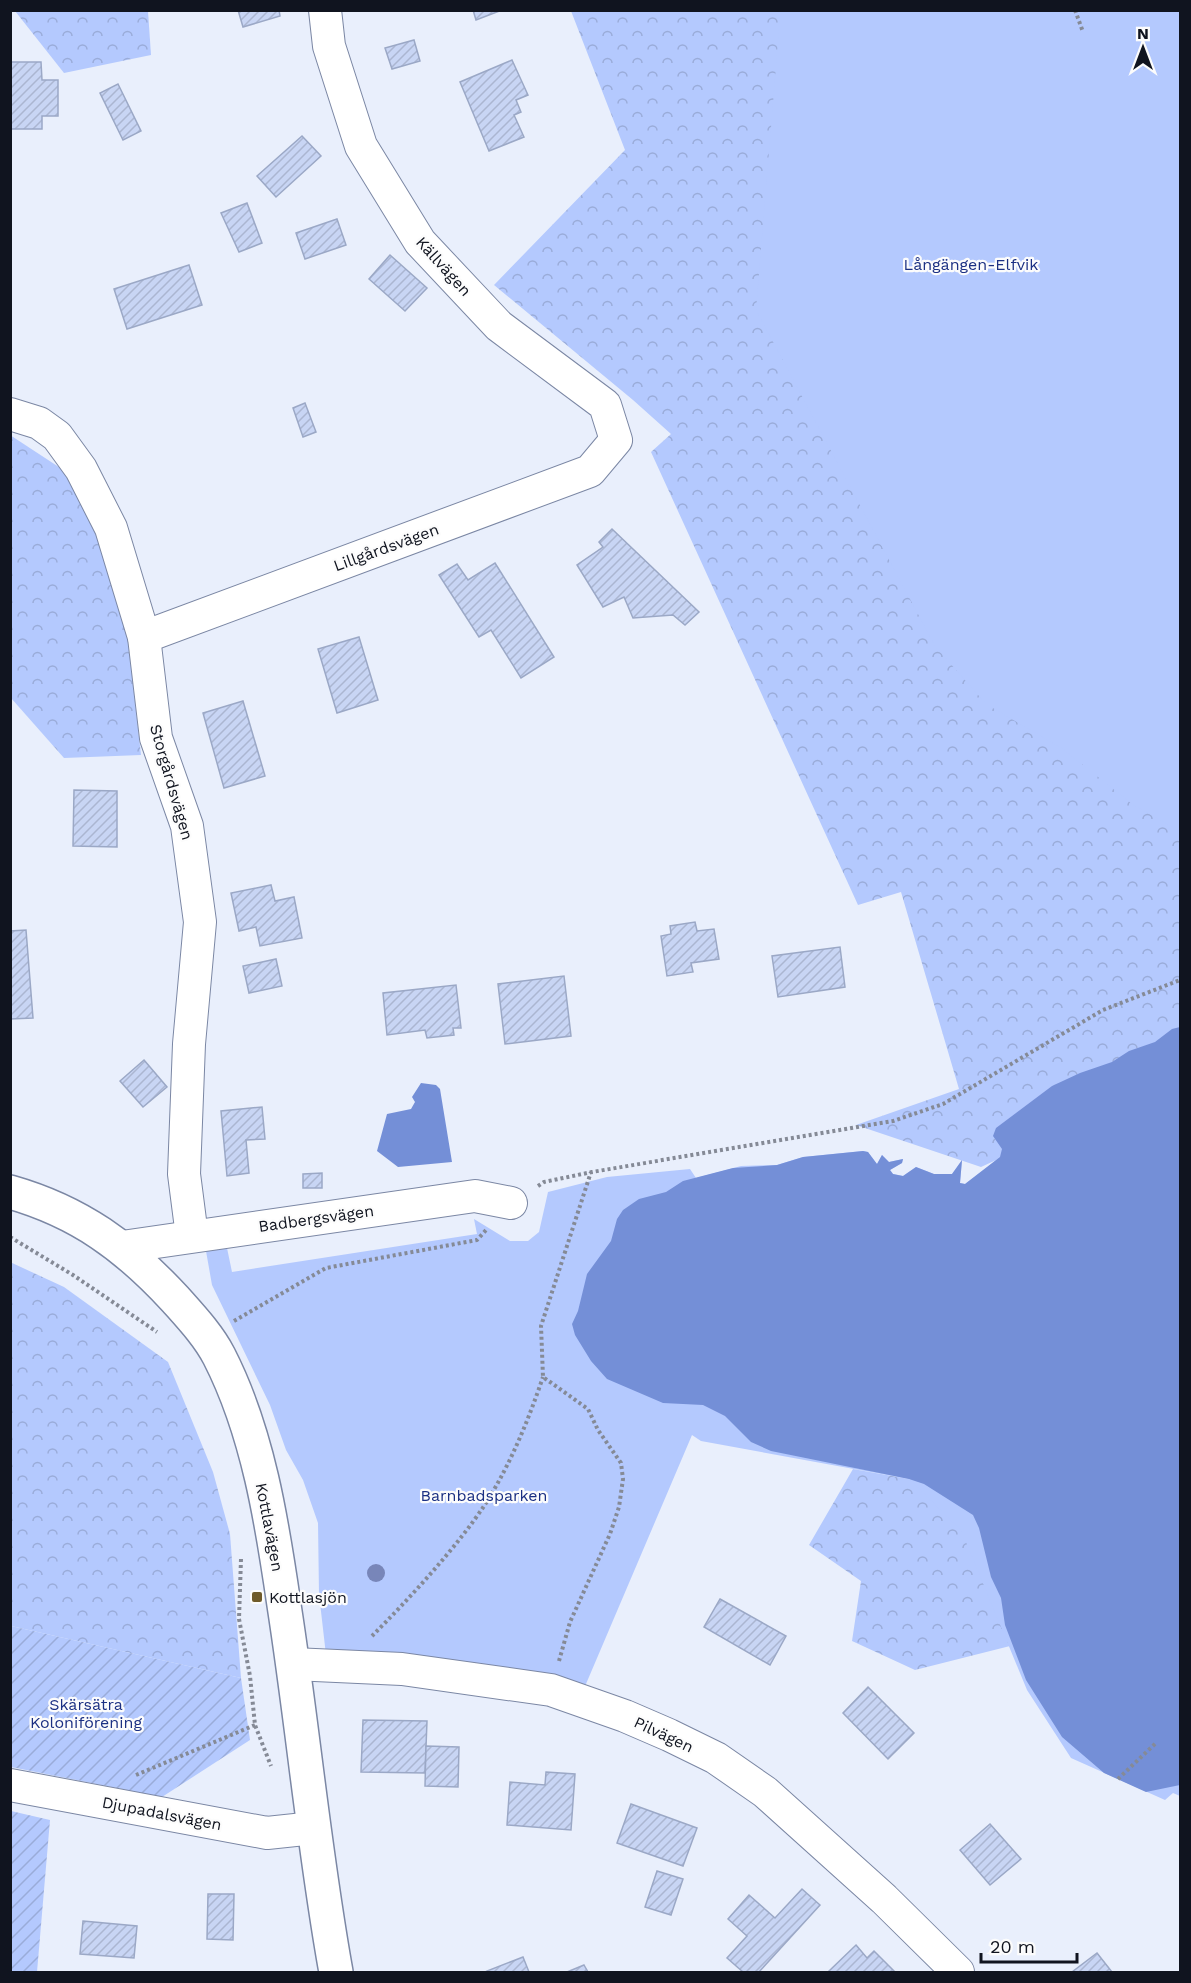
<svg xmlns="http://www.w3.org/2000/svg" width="1191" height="1983" font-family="'Work Sans',sans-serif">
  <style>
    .forest { fill: url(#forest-crowns) }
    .park { fill: #b4c9fe }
    .garden { fill: url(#garden-furrows) }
    .water { fill: #748fd7 }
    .building { fill: url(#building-hatch); stroke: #9ba8c6; stroke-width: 1.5 }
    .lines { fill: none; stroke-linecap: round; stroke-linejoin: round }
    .minor-casing { stroke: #7b87a4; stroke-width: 34 }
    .tertiary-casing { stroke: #7b87a4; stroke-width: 36 }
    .path { stroke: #858a96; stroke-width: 4; stroke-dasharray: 3 3; stroke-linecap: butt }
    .minor { stroke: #fff; stroke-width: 32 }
    .tertiary { stroke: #fff; stroke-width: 33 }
    .tree { fill: #7886b9 }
    .poi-dot { fill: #6f5b2a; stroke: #fcfcfc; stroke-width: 2 }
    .labels { text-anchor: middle; stroke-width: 4.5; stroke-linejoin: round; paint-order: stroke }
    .park-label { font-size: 16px; fill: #1b3083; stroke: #fcfcfc }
    .street-label { font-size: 16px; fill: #10141f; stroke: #fcfcfc }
    .poi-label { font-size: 16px; fill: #10141f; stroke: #fcfcfc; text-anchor: start }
  </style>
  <defs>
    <pattern id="forest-crowns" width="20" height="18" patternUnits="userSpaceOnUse" patternTransform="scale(1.5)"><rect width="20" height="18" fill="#b4c9fe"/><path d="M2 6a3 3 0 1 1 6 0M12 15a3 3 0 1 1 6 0" fill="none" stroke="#9aacd9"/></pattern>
    <pattern id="garden-furrows" width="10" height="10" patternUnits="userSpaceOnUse" patternTransform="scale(1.5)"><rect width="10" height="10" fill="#b4c9fe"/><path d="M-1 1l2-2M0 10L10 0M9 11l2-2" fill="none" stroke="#9aacd9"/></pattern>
    <pattern id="building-hatch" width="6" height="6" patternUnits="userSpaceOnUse" patternTransform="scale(1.5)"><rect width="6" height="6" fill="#c8d5f4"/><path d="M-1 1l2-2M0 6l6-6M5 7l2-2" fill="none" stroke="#abb6d1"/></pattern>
  </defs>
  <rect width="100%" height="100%" fill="#e9effc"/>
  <g class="forest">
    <polygon points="15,11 148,11 151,55 64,73"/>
    <polygon points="571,11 1180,11 1180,1076 981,1167 856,1125 959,1089 901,892 858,905 651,452 671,434 633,400 494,285 625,150"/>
    <polygon points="10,435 68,473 94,529 127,629 141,755 64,758 11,698"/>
    <polygon points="10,1262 64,1287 168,1362 213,1472 230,1534 241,1678 11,1626"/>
    <polygon points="853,1469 909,1479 963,1508 1014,1645 915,1670 852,1641 861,1581 809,1545"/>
  </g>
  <g class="park">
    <polygon points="797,11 1180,11 1180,831 1132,804 1063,749 986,704 935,646 756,310 780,18 798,14"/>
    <polygon points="1180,1027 1180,1796 1173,1793 1165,1800 1071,1758 1027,1690 961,1530 909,1479 701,1441 692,1435 583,1691 326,1655 319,1594 318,1523 303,1480 286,1450 270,1405 212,1285 206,1251 227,1248 232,1272 477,1234 474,1219 510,1241 528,1241 539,1232 548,1192 607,1177 690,1169 696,1178 741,1166 777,1165 803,1157 863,1151 868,1152 877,1164 882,1155 889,1162 903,1159 902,1163 890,1170 893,1174 903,1176 916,1167 934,1174 952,1174 962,1160 960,1183 965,1184 1000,1157 1002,1149 993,1136 996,1128 1052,1086 1080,1073 1112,1062 1129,1051 1155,1042 1172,1029"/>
  </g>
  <g class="garden">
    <polygon points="11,1626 241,1678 250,1740 162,1797 11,1767"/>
    <polygon points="11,1811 50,1820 37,1972 11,1972"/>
  </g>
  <g class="water">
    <polygon points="1180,1027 1180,1785 1146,1792 1104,1773 1062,1737 1026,1680 1005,1625 1001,1598 991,1577 979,1528 973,1515 924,1484 909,1479 771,1451 751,1442 725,1416 703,1405 663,1403 607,1379 591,1361 575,1335 572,1324 578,1311 587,1274 611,1241 617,1219 623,1210 639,1199 666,1192 683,1181 733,1168 777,1165 803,1157 863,1151 868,1152 877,1164 882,1155 889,1162 903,1159 902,1163 890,1170 893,1174 903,1176 916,1167 934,1174 952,1174 962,1160 960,1183 965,1184 1000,1157 1002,1149 993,1136 996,1128 1052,1086 1080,1073 1112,1062 1129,1051 1155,1042 1172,1029"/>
    <polygon points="421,1083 436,1085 440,1089 452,1162 398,1167 377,1151 387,1114 411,1109 415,1102 412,1097"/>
  </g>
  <g class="building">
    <polygon points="238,10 279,10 280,16 243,27"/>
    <polygon points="473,10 502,10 476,20"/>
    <polygon points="414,40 420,61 392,69 385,48"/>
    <polygon points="512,60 528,95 516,100 521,112 514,115 524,137 489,151 460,82"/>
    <polygon points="10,62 41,62 42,80 58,80 58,116 42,116 42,129 10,129"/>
    <polygon points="118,84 141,131 123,140 100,93"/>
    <polygon points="302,136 321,156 276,197 257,176"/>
    <polygon points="247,203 262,243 239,252 221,213"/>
    <polygon points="337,219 346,245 305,259 296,233"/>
    <polygon points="390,255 427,288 405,311 369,279"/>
    <polygon points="189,265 202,305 127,329 114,289"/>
    <polygon points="305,403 316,432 303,437 293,408"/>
    <polygon points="612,529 699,612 685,625 673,615 633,618 624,597 603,607 577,565 603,547 599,542"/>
    <polygon points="495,563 554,657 521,678 491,630 479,637 439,575 457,564 468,580"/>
    <polygon points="359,637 378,700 337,713 318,649"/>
    <polygon points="243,701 265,776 224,788 203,713"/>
    <polygon points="74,790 117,791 117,847 73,846"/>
    <polygon points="271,885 275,901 294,897 302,938 260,946 256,927 239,931 231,893"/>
    <polygon points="695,922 697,931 714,929 719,959 691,963 693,972 667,976 661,936 671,934 670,926"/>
    <polygon points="26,930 33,1018 10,1019 10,931"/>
    <polygon points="840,947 845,987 778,997 772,956"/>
    <polygon points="276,959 282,986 249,993 243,966"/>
    <polygon points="564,976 571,1036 505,1044 498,984"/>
    <polygon points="456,985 461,1028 453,1028 454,1035 427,1038 425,1030 387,1035 383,993"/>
    <polygon points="144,1060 167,1087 143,1107 120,1081"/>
    <polygon points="262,1107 265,1139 246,1140 249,1173 227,1176 221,1111"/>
    <polygon points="322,1173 322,1188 303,1188 303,1174"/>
    <polygon points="720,1599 786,1636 770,1665 704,1627"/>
    <polygon points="868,1687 914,1733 888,1759 843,1713"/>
    <polygon points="363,1720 427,1721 425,1773 361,1772"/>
    <polygon points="426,1746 459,1747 458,1787 425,1786"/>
    <polygon points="546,1772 575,1774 571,1830 507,1825 510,1782 545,1785"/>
    <polygon points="631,1804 697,1828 683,1866 617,1843"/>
    <polygon points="990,1824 1021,1859 990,1885 960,1850"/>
    <polygon points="657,1871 683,1879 671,1915 645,1907"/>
    <polygon points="802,1889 820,1905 759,1972 743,1972 727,1958 747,1936 728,1919 749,1895 775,1918"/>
    <polygon points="208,1894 234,1894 233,1940 207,1939"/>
    <polygon points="83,1921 137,1926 134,1958 80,1954"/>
    <polygon points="856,1945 867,1958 874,1951 895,1972 828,1972"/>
    <polygon points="1097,1953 1112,1972 1072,1972"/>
    <polygon points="523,1957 529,1972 488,1972 487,1971"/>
    <polygon points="584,1965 588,1972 567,1972"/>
  </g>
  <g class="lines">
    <defs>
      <g id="minor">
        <polyline points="10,414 39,423 57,436 81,469 111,528 144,637 156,738 187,826 200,922 189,1044 184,1174 192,1236"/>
        <polyline points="144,637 590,471 616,440 605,405 499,326 420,242 361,146 329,46 325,10"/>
        <polyline points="122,1247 475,1196 511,1203"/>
        <polyline points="293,1664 402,1669 551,1690 625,1716 669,1735 716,1758 765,1792 884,1899 958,1972"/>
        <polyline points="10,1785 267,1833 314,1828"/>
      </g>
      <path id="tertiary" d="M10,1192C80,1212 127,1247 175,1299C191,1317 208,1335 219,1356C258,1432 272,1522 284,1605C303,1727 314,1851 336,1972"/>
    </defs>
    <use href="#minor" class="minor-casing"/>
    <use href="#tertiary" class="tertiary-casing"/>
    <g class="path">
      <polyline points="1075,10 1083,32"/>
      <polyline points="538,1186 544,1182 592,1172 893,1121 943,1104 1103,1010 1180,980"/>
      <polyline points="10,1237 73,1275 157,1332"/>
      <polyline points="234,1321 326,1268 477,1240 487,1229"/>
      <polyline points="241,1559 239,1619 250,1676 255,1725 271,1766"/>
      <path d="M372,1636C408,1600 458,1546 486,1503C511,1463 528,1421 543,1377"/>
      <polyline points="559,1661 570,1622 610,1534 619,1507 623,1479 621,1463 598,1430 588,1409 543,1377 541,1326 591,1172"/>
      <polyline points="136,1775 255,1725"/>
      <polyline points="1118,1779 1157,1742"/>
    </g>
    <use href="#minor" class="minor"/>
    <use href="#tertiary" class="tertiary"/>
  </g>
  <circle class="tree" cx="376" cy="1573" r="9"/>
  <rect class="poi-dot" x="251" y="1591" width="12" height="12" rx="3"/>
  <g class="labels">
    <g class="park-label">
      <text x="971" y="270">Långängen-Elfvik</text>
      <text x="484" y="1501">Barnbadsparken</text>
      <text x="86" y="1710">Skärsätra<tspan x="86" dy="18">Koloniförening</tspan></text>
    </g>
    <g class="street-label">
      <text transform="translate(444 266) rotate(48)" y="6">Källvägen</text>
      <text transform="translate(386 547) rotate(-20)" y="6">Lillgårdsvägen</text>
      <text transform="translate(172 782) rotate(74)" y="6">Storgårdsvägen</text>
      <text transform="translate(316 1218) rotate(-8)" y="6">Badbergsvägen</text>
      <text transform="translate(270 1527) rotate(79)" y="6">Kottlavägen</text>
      <text transform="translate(664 1734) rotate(25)" y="6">Pilvägen</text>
      <text transform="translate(162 1813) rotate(11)" y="6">Djupadalsvägen</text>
    </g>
    <g class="poi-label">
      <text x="269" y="1603">Kottlasjön</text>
    </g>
  </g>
  <rect width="1191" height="1983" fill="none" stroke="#10141f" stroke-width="24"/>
  <g transform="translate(1143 48)" stroke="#fcfcfc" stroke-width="4.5" paint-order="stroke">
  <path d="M0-4.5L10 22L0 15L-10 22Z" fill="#10141f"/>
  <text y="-9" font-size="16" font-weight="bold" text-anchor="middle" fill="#10141f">N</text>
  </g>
  <path d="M981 1953v9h96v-9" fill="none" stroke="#10141f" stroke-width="3"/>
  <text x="990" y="1953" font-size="18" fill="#10141f" stroke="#fcfcfc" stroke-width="4.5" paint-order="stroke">20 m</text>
</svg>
